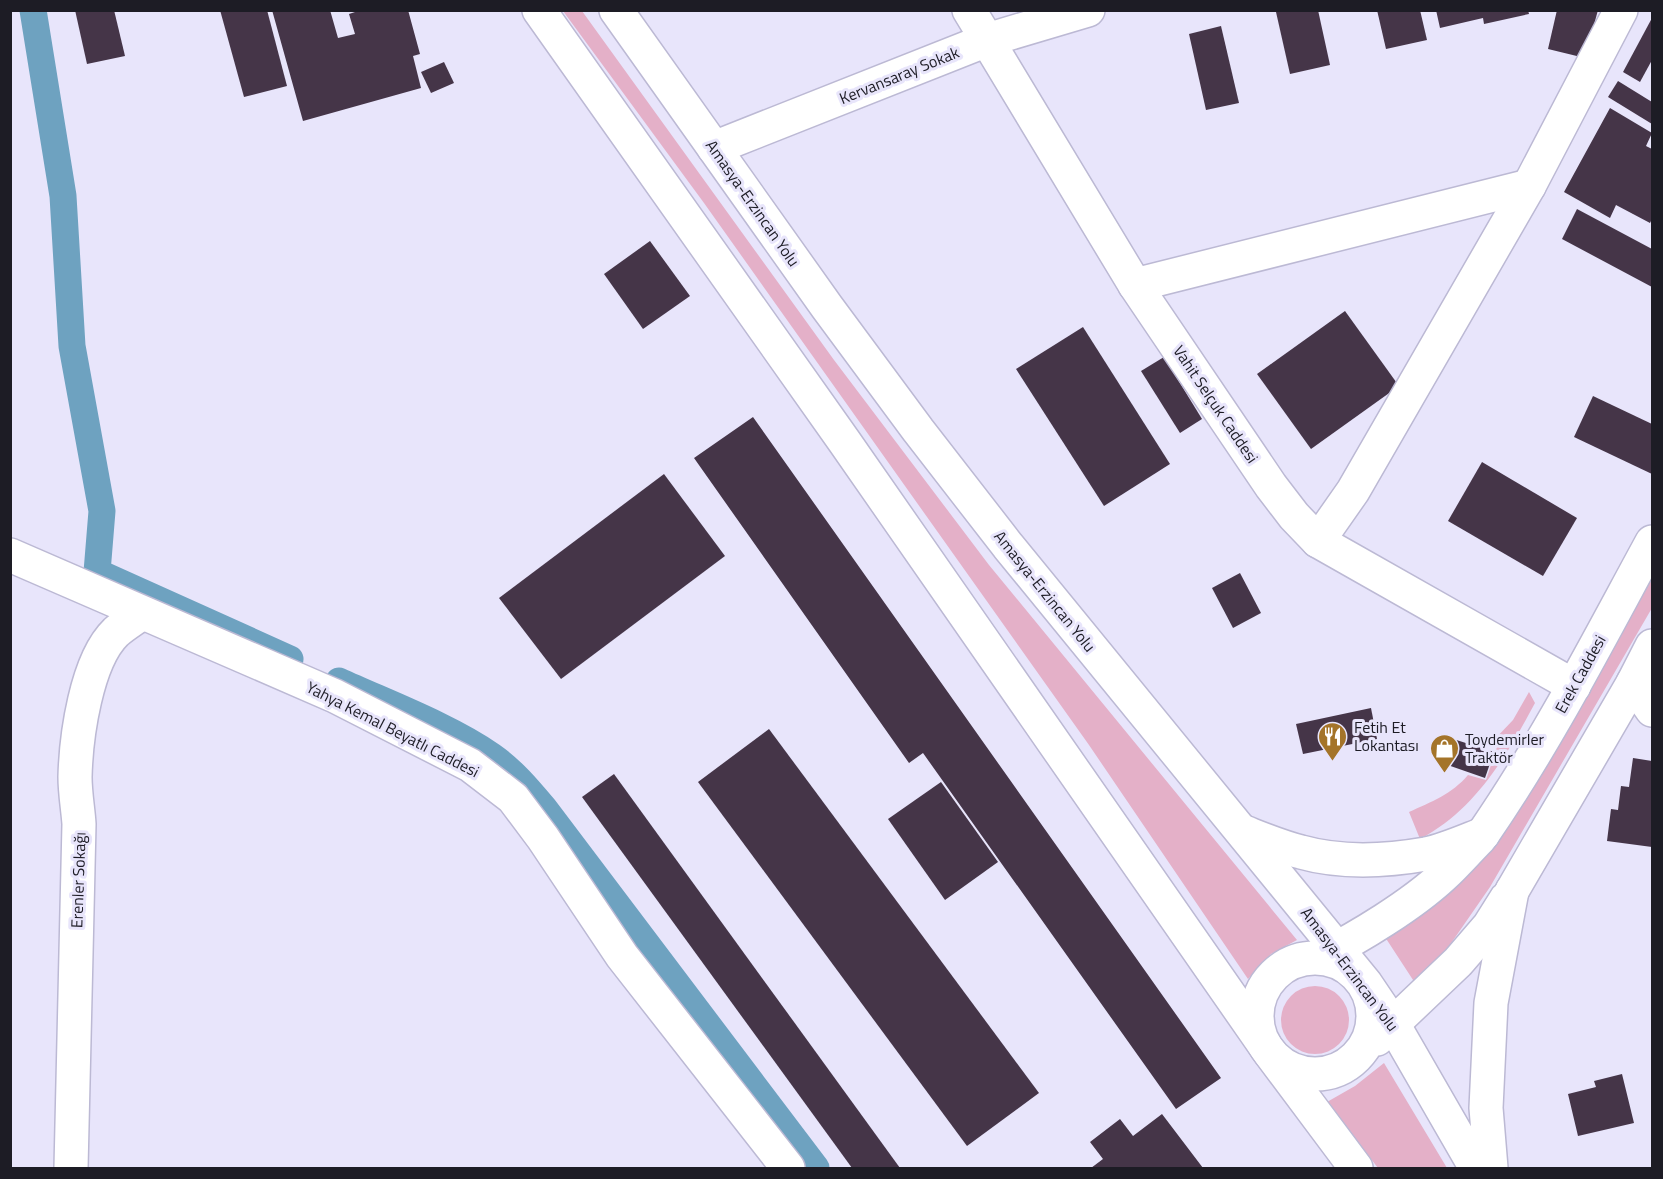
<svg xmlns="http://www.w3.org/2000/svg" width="1663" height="1179" font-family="'Titillium Web',sans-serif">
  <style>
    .green { fill: #e4b0c8 }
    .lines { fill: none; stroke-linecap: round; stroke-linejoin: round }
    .canal { stroke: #6ea2c0; stroke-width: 27 }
    .building { fill: #453548 }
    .minor-casing { stroke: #bcb9d4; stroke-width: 36 }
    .major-casing { stroke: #bcb9d4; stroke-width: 36 }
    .highway-casing { stroke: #bcb9d4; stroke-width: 36 }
    .minor { stroke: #fff; stroke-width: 33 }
    .major { stroke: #fff; stroke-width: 33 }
    .highway { stroke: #fff; stroke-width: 33 }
    .labels { text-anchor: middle; stroke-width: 6; stroke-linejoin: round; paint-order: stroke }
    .street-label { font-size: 16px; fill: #1d1c25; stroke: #e8e5fb }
    .poi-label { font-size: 16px; fill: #1d1c25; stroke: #e8e5fb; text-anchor: start }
  </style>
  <rect width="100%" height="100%" fill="#e8e5fb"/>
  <g class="green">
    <polygon points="563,11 582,11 834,360 989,565 1297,940 1271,954 1248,979 1089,745 704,203"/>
    <polygon points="1652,574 1652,608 1490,887 1445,952 1415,983 1385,937 1406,923"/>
    <path d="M1529,692L1535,703C1506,757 1475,810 1420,839L1409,812C1431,802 1452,794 1468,775L1486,780L1498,744L1493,741L1513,720Z"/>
    <circle cx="1315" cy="1020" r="34"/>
    <polygon points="1384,1063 1447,1168 1378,1168 1327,1102 1355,1086"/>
  </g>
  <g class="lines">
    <g class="canal">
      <polyline points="33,10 63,196 72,346 102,511 97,572 290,659"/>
      <path d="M339,681C387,703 449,726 492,756C512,770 528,789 544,808L816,1168"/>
    </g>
  </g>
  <g class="building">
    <polygon points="75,10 114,10 125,56 87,64"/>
    <polygon points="220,10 267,10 287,86 244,97"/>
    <polygon points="272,10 330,10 338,38 355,34 349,14 361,10 408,10 420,54 413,56 421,88 303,121"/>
    <polygon points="1282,10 1318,10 1330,65 1290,74 1276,12"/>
    <polygon points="1377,10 1420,10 1427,40 1386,49"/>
    <polygon points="1436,10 1528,10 1529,14 1484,24 1483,18 1440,28"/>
    <polygon points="1557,10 1598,10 1585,58 1548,49"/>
    <polygon points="1652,18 1652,60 1640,82 1623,72"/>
    <polygon points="1221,26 1239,103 1206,110 1189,34"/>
    <polygon points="444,62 454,83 431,93 421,72"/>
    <polygon points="1618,81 1652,102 1652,124 1608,97"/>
    <polygon points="1610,108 1652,133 1646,146 1652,149 1652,219 1650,223 1616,205 1610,218 1564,192"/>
    <polygon points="1577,209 1652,249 1652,287 1562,239"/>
    <polygon points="650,241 690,296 643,329 604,274"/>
    <polygon points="1345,311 1399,386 1311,449 1257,374"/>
    <polygon points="1083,327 1170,464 1104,506 1016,369"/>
    <polygon points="1164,357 1202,419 1180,433 1141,371"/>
    <polygon points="1593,396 1652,424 1652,474 1574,437"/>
    <polygon points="753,417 1221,1078 1176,1109 923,753 909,763 694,458"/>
    <polygon points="1482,462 1577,518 1543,576 1448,521"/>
    <polygon points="664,474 725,556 561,679 499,598"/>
    <polygon points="1240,573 1261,613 1233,628 1212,588"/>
    <polygon points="1371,708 1377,739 1303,754 1296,724"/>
    <polygon points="769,729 1039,1093 967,1146 698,782"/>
    <polygon points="1447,737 1494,752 1485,778 1439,762"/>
    <polygon points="1633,758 1652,761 1652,847 1607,841 1611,809 1618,810 1621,786 1629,787"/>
    <polygon points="614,774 900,1168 852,1168 582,797"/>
    <polygon points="941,782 998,862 945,900 888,819"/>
    <polygon points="1622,1074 1634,1123 1578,1136 1568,1094 1596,1087 1594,1081"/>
    <polygon points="1162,1114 1203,1168 1091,1168 1103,1159 1090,1142 1120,1119 1133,1136"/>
  </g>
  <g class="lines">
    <defs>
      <g id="minor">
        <polyline points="969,10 1135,285 1271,486 1294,516 1318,541 1574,686"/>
        <polyline points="714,148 987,40 1088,10"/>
        <polyline points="1135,285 1529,186"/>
        <polyline points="1318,541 1353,491 1529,186 1621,10"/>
        <polyline points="10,555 335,696 470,765 513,798 543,838 622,956 788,1168"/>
        <polyline points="1633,683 1652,710"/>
        <path d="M71,1168L79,824C78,809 75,793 75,777C76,737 86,661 116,632C124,625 134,619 142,613"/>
      </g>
      <g id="major">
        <path d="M1483,834C1547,741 1598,641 1652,542"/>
        <polyline points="1512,891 1633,683 1652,646"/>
      </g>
      <g id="highway">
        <polyline points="539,10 844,441 1270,1053 1356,1168"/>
        <polyline points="616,10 827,307 918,430 1008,546 1366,984 1393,1024 1476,1168"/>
        <path d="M1244,832C1262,839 1281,847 1301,852C1340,863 1386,861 1426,854C1445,850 1465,841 1483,834"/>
        <path d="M1320,957C1359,937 1412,905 1444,875C1457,863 1468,850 1480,838"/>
        <circle cx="1315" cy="1016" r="58"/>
        <polyline points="1377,1039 1458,962 1489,926 1506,899"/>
        <polyline points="1491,1168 1486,1108 1491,1003 1512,891"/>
      </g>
    </defs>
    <use href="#minor" class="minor-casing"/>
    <use href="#major" class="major-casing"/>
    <use href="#highway" class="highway-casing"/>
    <use href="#minor" class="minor"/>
    <use href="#major" class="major"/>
    <use href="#highway" class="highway"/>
  </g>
  <defs>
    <symbol id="restaurant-pin" viewBox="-11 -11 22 30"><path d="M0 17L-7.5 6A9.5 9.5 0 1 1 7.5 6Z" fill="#a47429" stroke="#e8e5fb"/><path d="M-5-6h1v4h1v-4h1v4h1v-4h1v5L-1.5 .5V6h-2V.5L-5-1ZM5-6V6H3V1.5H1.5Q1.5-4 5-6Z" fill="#fff"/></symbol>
    <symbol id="shop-pin" viewBox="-11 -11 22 30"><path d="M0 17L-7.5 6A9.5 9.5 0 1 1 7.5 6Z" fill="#a47429" stroke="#e8e5fb"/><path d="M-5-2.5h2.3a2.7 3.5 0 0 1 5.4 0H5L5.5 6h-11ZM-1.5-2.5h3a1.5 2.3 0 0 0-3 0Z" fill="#fff"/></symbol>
  </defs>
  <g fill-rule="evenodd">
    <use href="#restaurant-pin" x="1316" y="720" width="33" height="45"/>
    <use href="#shop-pin" x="1428" y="732" width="33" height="45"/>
  </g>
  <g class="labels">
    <g class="street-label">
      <text transform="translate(899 75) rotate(-22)" y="6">Kervansaray Sokak</text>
      <text transform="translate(753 203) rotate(55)" y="6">Amasya-Erzincan Yolu</text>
      <text transform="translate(1216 404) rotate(56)" y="6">Vahit Selçuk Caddesi</text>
      <text transform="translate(1045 591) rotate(51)" y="6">Amasya-Erzincan Yolu</text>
      <text transform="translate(1580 674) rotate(-61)" y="6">Erek Caddesi</text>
      <text transform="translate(393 729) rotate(27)" y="6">Yahya Kemal Beyatlı Caddesi</text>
      <text transform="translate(78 880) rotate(-88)" y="6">Erenler Sokağı</text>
      <text transform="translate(1350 969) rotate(53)" y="6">Amasya-Erzincan Yolu</text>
    </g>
    <g class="poi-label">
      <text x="1354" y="733">Fetih Et<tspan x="1354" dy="18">Lokantası</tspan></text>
      <text x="1465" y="745">Toydemirler<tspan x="1465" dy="18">Traktör</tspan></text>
    </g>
  </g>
  <rect width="1663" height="1179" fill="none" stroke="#1d1c25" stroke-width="24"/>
</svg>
